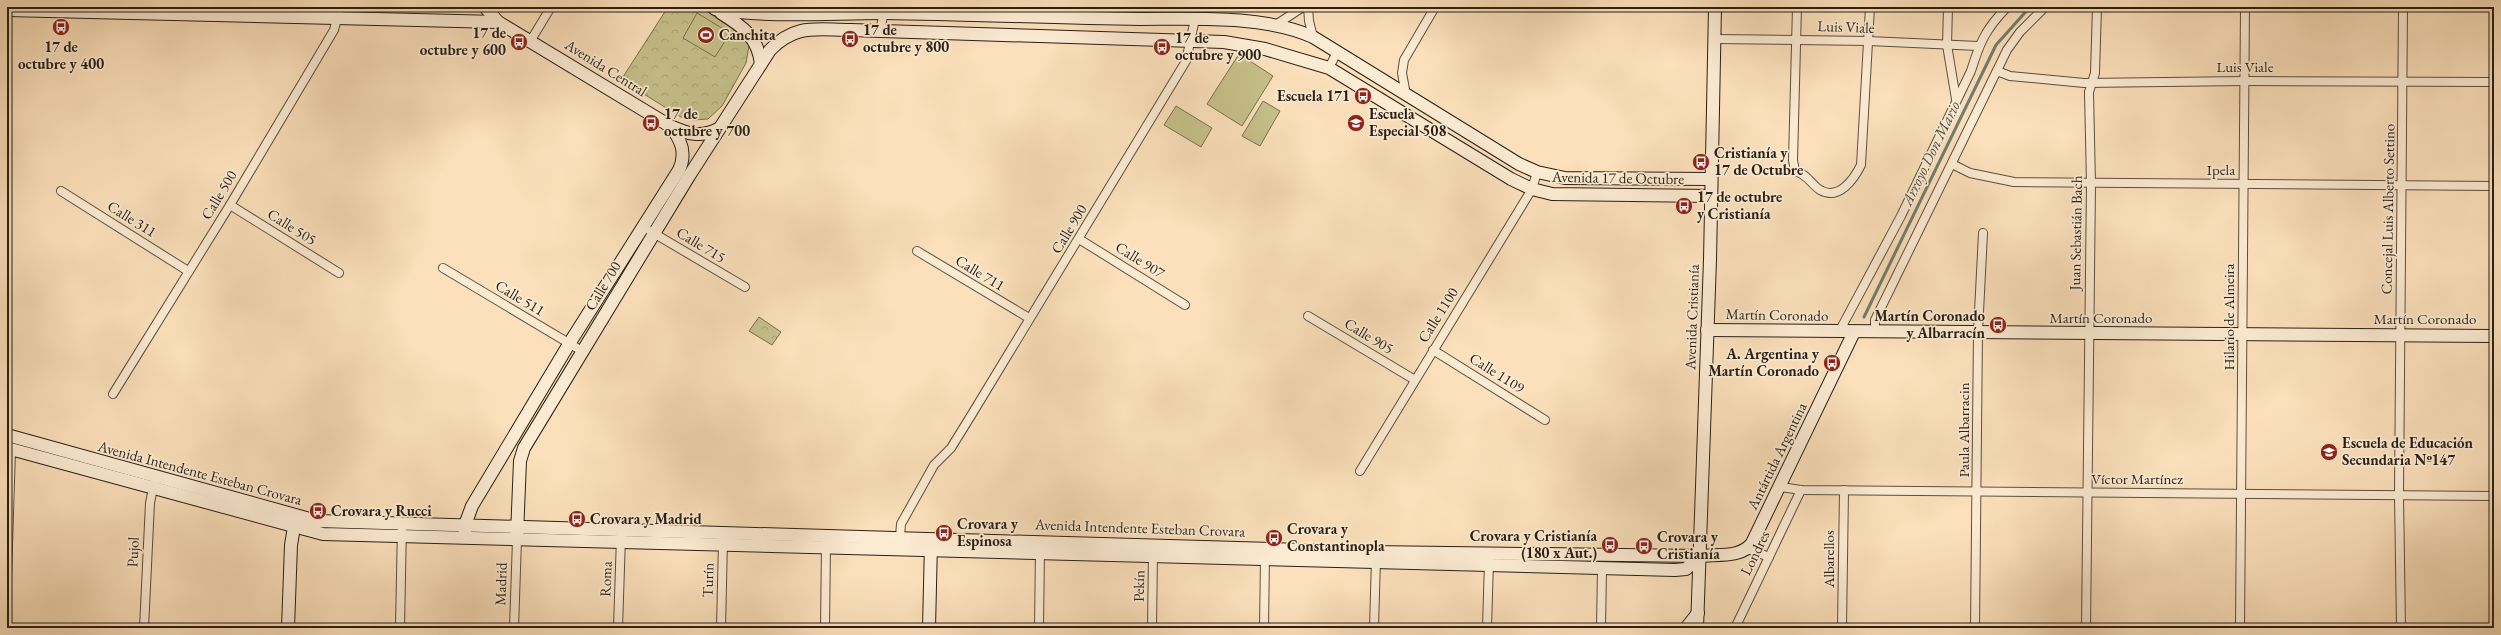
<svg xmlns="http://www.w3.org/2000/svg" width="2501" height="635" font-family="'EB Garamond',serif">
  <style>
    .forest { fill: url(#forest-crowns); stroke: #787050 }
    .pitch { fill: #c6c08b; stroke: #787050 }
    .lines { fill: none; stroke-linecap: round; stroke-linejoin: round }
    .stream { stroke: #707e70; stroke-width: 3 }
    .street-casing { stroke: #5e4f3e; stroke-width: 10 }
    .secondary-casing { stroke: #291f15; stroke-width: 14 }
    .street { stroke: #fcebd3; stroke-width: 8 }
    .secondary { stroke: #fcebd3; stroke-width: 12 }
    .labels { text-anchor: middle; stroke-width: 3.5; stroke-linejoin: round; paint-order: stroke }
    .street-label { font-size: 15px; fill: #291f15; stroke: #fcebd3 }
    .poi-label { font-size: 15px; font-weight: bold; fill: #291f15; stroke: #fcebd3; text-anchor: start }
    .water-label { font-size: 16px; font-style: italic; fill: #4c4e42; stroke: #fcebd3 }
  </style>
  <defs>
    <pattern id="forest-crowns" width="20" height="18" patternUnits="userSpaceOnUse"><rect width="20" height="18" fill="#c6c08b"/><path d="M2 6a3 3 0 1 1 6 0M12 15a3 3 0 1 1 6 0" fill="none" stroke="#aaa577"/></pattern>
  </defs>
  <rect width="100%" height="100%" fill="#fbe0bb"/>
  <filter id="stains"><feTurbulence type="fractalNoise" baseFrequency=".005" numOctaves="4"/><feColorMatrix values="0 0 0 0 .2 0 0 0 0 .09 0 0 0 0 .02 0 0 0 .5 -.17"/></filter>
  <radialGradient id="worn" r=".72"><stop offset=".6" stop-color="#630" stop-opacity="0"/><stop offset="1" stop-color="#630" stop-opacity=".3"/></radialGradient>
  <g class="forest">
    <polygon points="668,7 700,7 744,36 749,46 746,63 722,106 708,119 694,120 681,117 621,80"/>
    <polygon points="759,317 781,332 772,345 749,331"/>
  </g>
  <g class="pitch">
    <polygon points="697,13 730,33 715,57 683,38"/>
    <polygon points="1239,54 1273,76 1242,126 1207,104"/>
    <polygon points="1263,101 1280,111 1260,146 1242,136"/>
    <polygon points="1176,106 1212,128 1201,147 1164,125"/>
  </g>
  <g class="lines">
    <polyline class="stream" points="1864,317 1996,45 2030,7"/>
    <defs>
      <g id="street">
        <polyline points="1308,7 1309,21 1313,37"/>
        <path d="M1797,7L1793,160L1795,171C1807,174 1811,184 1820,190C1839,201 1854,179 1861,165L1870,7"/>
        <polyline points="1948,7 1947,45 1956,99"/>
        <polyline points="1277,24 1303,7"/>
        <polyline points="880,31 885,7"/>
        <polyline points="1714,39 1869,41 1978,46"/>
        <polyline points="531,40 551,7"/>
        <polyline points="1329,68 1337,52"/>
        <polyline points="1997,71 2010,76 2084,83 2245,81 2494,82"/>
        <polyline points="1406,95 1402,73 1404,60 1435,7"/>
        <polyline points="1952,164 1970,173 2014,182 2494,186"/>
        <polyline points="61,191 188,271"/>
        <polyline points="230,205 339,273"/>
        <polyline points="650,231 745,287"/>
        <polyline points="1079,239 1185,305"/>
        <polyline points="917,251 1029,318"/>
        <polyline points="443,268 582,351"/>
        <polyline points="1308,316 1415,380"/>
        <path d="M1839,332L1901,216L1971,71C1980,42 1985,30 2007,7"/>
        <polyline points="1875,332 1875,320 2007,50 2020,32 2045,7"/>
        <polyline points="1433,350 1545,420"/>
        <polyline points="113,394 230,205 334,30 340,7"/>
        <polyline points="1360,471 1532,189 1537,172"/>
        <polyline points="1781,487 1801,490 2494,496"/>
        <polyline points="900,537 901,524 934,465 951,448 972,414 1186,61 1195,19"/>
        <polyline points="1748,549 1769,557"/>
        <polyline points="7,578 11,450"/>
        <polyline points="144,628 150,503 154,483"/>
        <polyline points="400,628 402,524"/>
        <polyline points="514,628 517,540"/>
        <polyline points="618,628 621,537"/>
        <polyline points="721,628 723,541"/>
        <polyline points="825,628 826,543"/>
        <polyline points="1039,628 1040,549"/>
        <polyline points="1152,628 1153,552"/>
        <polyline points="1264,628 1265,555"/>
        <polyline points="1374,628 1376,559"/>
        <polyline points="1487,628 1489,561"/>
        <polyline points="1601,628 1602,568"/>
        <polyline points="1735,628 1801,490"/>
        <polyline points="1842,628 1844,490"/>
        <polyline points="1975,628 1978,332 1983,233"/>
        <polyline points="2086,628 2091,184 2089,92 2095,73 2097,7"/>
        <polyline points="2240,628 2245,7"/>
        <polyline points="2401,628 2399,495 2403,7"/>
      </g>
      <g id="secondary">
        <path d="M485,7L498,22L670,126C688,134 700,138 718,129"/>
        <path d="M715,9C771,18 828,13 884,13C970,14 1055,18 1140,19C1193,19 1265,15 1313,37L1519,164L1537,172L1565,178L1710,179"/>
        <polyline points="7,10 498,22"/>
        <path d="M721,13C742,26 758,37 761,64"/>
        <polyline points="1707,330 2494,336"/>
        <path d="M7,435L317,521L1370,552L1700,556C1717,554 1742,558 1752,543L1854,332"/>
        <polyline points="7,448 323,534 1675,570 1686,569 1700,556"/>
        <path d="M465,532V525L472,506L569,344L679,170C687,153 681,139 670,126"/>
        <path d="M517,535L520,461L524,448L689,176L770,50C796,23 817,30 851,30L1224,42L1265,49L1329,68L1511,179L1532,189L1552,194L1710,196"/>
        <polyline points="288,628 291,545 295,521"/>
        <polyline points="929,628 931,543"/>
        <polyline points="1686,628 1698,613"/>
        <polyline points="1697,628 1710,260 1715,7"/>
      </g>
    </defs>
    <use href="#street" class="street-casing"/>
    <use href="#secondary" class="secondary-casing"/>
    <use href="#street" class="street"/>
    <use href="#secondary" class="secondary"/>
  </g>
  <defs>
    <symbol id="bus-disc" viewBox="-11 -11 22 22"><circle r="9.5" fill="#8f2418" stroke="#fcebd3"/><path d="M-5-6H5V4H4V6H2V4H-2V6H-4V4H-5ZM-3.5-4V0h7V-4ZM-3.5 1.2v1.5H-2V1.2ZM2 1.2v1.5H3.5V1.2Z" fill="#fff"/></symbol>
    <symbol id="stadium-disc" viewBox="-11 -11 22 22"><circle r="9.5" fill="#8f2418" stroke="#fcebd3"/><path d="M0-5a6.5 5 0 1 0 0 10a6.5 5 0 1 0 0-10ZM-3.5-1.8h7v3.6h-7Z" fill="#fff"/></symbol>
    <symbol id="school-disc" viewBox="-11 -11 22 22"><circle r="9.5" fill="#8f2418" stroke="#fcebd3"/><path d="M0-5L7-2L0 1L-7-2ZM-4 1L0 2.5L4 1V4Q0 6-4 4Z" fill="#fff"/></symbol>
  </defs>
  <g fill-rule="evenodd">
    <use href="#bus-disc" x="51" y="17" width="20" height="20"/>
    <use href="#stadium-disc" x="696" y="25" width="20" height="20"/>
    <use href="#bus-disc" x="840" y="29" width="20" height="20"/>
    <use href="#bus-disc" x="509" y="32" width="20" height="20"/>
    <use href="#bus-disc" x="1152" y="37" width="20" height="20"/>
    <use href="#bus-disc" x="1353" y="86" width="20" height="20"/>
    <use href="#bus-disc" x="641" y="113" width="20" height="20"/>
    <use href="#school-disc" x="1346" y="113" width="20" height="20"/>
    <use href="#bus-disc" x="1691" y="152" width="20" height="20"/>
    <use href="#bus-disc" x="1674" y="196" width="20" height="20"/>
    <use href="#bus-disc" x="1988" y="315" width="20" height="20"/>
    <use href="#bus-disc" x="1822" y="353" width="20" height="20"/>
    <use href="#school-disc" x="2319" y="442" width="20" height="20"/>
    <use href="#bus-disc" x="308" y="501" width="20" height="20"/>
    <use href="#bus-disc" x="567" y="509" width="20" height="20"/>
    <use href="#bus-disc" x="934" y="523" width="20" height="20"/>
    <use href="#bus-disc" x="1264" y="528" width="20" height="20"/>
    <use href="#bus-disc" x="1600" y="535" width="20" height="20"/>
    <use href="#bus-disc" x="1634" y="536" width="20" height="20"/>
  </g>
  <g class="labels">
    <g class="street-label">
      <text transform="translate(1846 27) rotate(2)" y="5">Luis Viale</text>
      <text x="2245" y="72">Luis Viale</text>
      <text transform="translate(606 68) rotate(32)" y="5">Avenida Central</text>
      <text x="2221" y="175">Ipela</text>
      <text transform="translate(1618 178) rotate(1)" y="5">Avenida 17 de Octubre</text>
      <text transform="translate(219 195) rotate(-59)" y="5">Calle 500</text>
      <text transform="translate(2388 209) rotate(-89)" y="5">Concejal Luis Alberto Settino</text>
      <text transform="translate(132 219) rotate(32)" y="5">Calle 311</text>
      <text transform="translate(292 227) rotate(32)" y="5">Calle 505</text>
      <text transform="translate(1069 229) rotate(-59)" y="5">Calle 900</text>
      <text transform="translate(2076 233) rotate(-89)" y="5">Juan Sebastián Bach</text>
      <text transform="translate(701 245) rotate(31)" y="5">Calle 715</text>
      <text transform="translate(1140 260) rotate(32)" y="5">Calle 907</text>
      <text transform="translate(980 273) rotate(31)" y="5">Calle 711</text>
      <text transform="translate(603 286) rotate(-59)" y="5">Calle 700</text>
      <text transform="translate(520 298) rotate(31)" y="5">Calle 511</text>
      <text transform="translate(1438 315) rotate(-58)" y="5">Calle 1100</text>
      <text transform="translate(1777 315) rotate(1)" y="5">Martín Coronado</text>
      <text transform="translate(1692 317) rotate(-88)" y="5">Avenida Cristianía</text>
      <text transform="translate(2229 317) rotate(-90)" y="5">Hilario de Almeira</text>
      <text x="2101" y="323">Martín Coronado</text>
      <text x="2425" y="324">Martín Coronado</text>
      <text transform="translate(1369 336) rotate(31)" y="5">Calle 905</text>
      <text transform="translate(1497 373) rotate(32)" y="5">Calle 1109</text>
      <text transform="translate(1964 430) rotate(-90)" y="5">Paula Albarracin</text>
      <text transform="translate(1777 456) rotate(-64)" y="5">Antártida Argentina</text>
      <text transform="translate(200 473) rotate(15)" y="5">Avenida Intendente Esteban Crovara</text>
      <text x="2137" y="484">Víctor Martínez</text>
      <text transform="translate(1140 528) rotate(2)" y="5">Avenida Intendente Esteban Crovara</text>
      <text transform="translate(133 552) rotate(-87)" y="5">Pujol</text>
      <text transform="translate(1755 553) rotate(-64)" y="5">Londres</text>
      <text transform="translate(1829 559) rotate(-90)" y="5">Albarellos</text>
      <text transform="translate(606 579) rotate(-88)" y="5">Roma</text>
      <text transform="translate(708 580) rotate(-88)" y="5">Turín</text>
      <text transform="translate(501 584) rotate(-88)" y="5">Madrid</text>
      <text transform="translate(1139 586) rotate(-89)" y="5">Pekín</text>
    </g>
    <g class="poi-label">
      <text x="863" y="35">17 de<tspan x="863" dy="17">octubre y 800</tspan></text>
      <text x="506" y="38" text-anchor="end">17 de<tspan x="506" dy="17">octubre y 600</tspan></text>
      <text x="719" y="40">Canchita</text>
      <text x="1175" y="43">17 de<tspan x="1175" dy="17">octubre y 900</tspan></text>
      <text x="61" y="52" text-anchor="middle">17 de<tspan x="61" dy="17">octubre y 400</tspan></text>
      <text x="1350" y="101" text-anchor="end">Escuela 171</text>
      <text x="664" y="119">17 de<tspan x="664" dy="17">octubre y 700</tspan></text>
      <text x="1369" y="119">Escuela<tspan x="1369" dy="17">Especial 508</tspan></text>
      <text x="1714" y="158">Cristianía y<tspan x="1714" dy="17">17 de Octubre</tspan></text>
      <text x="1697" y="202">17 de octubre<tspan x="1697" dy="17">y Cristianía</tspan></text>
      <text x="1985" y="321" text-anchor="end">Martín Coronado<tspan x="1985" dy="17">y Albarracín</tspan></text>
      <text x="1819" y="359" text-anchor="end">A. Argentina y<tspan x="1819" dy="17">Martín Coronado</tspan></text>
      <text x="2342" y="448">Escuela de Educación<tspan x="2342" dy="17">Secundaria Nº147</tspan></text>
      <text x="331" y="516">Crovara y Rucci</text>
      <text x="590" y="524">Crovara y Madrid</text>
      <text x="957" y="529">Crovara y<tspan x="957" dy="17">Espinosa</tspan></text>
      <text x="1287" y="534">Crovara y<tspan x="1287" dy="17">Constantinopla</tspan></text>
      <text x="1597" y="541" text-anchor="end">Crovara y Cristianía<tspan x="1597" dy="17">(180 x Aut.)</tspan></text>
      <text x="1657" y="542">Crovara y<tspan x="1657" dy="17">Cristianía</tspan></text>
    </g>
    <g class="water-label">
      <text transform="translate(1930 153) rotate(-64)" y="6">Arroyo Don Mario</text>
    </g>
  </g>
  <rect width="2501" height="635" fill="none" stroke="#fbe0bb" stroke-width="24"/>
  <rect x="8" y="8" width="2485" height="619" fill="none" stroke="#291f15" stroke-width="2"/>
  <rect x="12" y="12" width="2477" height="611" fill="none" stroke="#291f15"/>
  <rect width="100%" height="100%" filter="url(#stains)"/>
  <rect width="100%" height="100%" fill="url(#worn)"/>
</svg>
